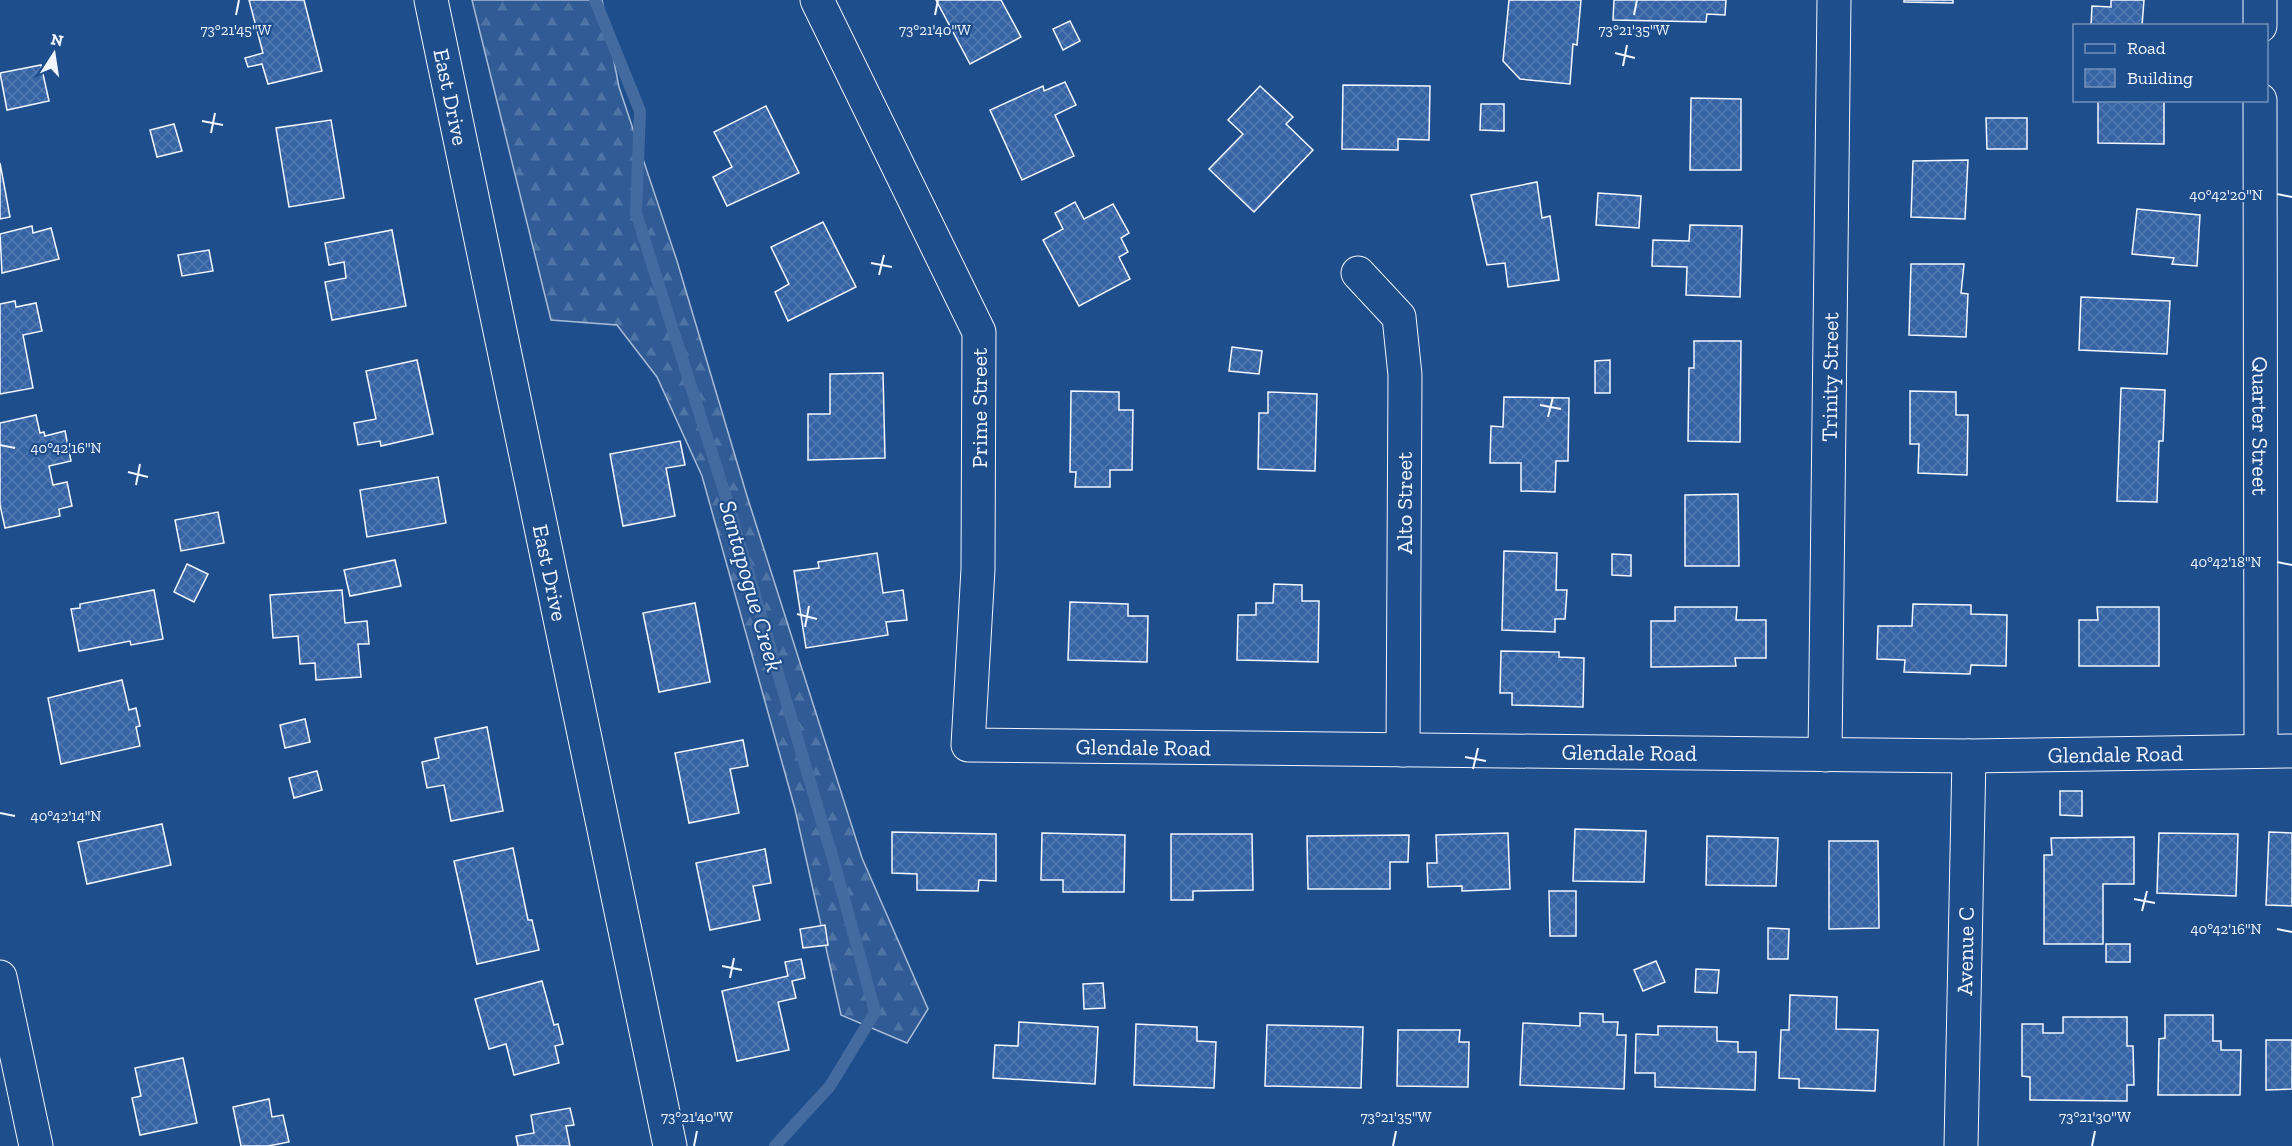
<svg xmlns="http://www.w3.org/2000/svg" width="2292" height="1146" font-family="'Zilla Slab',serif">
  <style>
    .forest { fill: url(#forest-firs); stroke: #a8bbd7; stroke-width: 1.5 }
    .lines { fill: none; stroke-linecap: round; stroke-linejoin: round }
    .stream { stroke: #446ba0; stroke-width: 12 }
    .building { fill: url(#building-cross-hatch); stroke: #f2f6ff; stroke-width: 1.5 }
    .street-casing { stroke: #f2f6ff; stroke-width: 35 }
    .street { stroke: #1f4e8c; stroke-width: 33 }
    .ticks { fill: none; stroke: #f2f6ff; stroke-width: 2 }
    .labels { text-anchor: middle; stroke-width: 4.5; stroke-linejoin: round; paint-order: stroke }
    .street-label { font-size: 22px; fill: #f2f6ff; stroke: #1f4e8c }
    .water-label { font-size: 24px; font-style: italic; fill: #f2f6ff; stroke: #1f4e8c }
    .ticks-label { font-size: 15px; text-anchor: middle; fill: #f2f6ff; stroke: #1f4e8c; stroke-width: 4.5; stroke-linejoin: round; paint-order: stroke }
  </style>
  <defs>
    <pattern id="forest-firs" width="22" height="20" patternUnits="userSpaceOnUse" patternTransform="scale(1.5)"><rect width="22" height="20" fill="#305b95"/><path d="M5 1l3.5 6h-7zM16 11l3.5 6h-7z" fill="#4e73a5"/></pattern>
    <pattern id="building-cross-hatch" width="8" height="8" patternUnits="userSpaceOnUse" patternTransform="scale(1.5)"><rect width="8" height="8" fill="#3563a3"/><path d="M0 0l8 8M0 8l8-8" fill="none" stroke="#537ab1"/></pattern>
  </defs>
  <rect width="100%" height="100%" fill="#1f4e8c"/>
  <polygon class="forest" points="472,0 602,0 619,87 677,261 747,496 862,858 928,1009 907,1043 841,1015 795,809 702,476 657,377 617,325 551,320"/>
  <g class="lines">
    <polyline class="stream" points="595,0 640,111 636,213 725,494 835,866 875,1012 830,1086 775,1146"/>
  </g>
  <g class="building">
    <polygon points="249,0 304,0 322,71 268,84 262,64 248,67 245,58 263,53"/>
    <polygon points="936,0 1001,0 1021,37 970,64"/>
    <polygon points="1509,0 1581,0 1577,45 1573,44 1570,84 1520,79 1503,61"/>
    <polygon points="1614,0 1726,0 1725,15 1707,14 1706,22 1613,20"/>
    <polygon points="1904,0 1953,0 1953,3 1904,2"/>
    <polygon points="2111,0 2144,0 2142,26 2091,26 2092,6 2111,7"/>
    <polygon points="1070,21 1080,41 1063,50 1053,29"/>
    <polygon points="41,65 49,101 7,110 0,73"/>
    <polygon points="1065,82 1076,105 1055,115 1074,156 1022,180 990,110 1043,86 1044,91"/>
    <polygon points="1343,85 1430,86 1429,140 1398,139 1398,150 1342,149"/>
    <polygon points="1260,86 1293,117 1286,124 1313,150 1254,212 1209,169 1243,134 1228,120"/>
    <polygon points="1691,98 1741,99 1741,170 1690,170"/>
    <polygon points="2098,100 2164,100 2164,144 2098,143"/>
    <polygon points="1481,104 1504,104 1504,131 1480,130"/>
    <polygon points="766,106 799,173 727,206 713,177 732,167 714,132"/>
    <polygon points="1986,118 2027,118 2027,149 1987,149"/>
    <polygon points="331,120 344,198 289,207 276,128"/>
    <polygon points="174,124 182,151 157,157 150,130"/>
    <polygon points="1968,160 1965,219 1911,217 1913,161"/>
    <polygon points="0,163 10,217 0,219"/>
    <polygon points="1537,182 1542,218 1550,216 1559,280 1508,287 1505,263 1487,265 1471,195"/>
    <polygon points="1598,193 1641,196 1639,228 1596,225"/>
    <polygon points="1075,202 1084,219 1113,204 1129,233 1121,238 1128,252 1119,257 1130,279 1079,306 1043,240 1063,229 1055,213"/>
    <polygon points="2137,209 2200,215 2197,266 2172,264 2174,258 2132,254"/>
    <polygon points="823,222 856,287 788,321 775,292 789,284 771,247"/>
    <polygon points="1690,225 1742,226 1740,297 1686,295 1687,267 1652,266 1653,240 1689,241"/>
    <polygon points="32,226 33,233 51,228 59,259 2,273 0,234"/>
    <polygon points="392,230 406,306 332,320 325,282 346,278 344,262 329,265 325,243"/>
    <polygon points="209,250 213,271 182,276 178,255"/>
    <polygon points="1911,264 1964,264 1961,293 1968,294 1966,337 1909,335"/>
    <polygon points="2081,297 2170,301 2167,354 2079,350"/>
    <polygon points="15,301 16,307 36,303 42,331 23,335 33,388 0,394 0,304"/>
    <polygon points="1694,341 1741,341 1740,442 1688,441 1689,368 1694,368"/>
    <polygon points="1232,347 1262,351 1259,374 1229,371"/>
    <polygon points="417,360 433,434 381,446 380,441 358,445 354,423 376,419 366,371"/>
    <polygon points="1610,360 1610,393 1595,393 1595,361"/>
    <polygon points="883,373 885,458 808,460 808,414 830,414 830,374"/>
    <polygon points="2121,388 2165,390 2163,441 2159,441 2157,502 2117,501"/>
    <polygon points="1071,391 1119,392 1119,410 1133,410 1132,470 1110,470 1110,487 1075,487 1076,472 1070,472"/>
    <polygon points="1910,391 1956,392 1956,415 1968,415 1967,475 1918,473 1919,444 1910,444"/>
    <polygon points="1268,392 1317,394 1315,471 1258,469 1259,413 1268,413"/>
    <polygon points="1504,397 1569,398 1568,461 1556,461 1555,492 1521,491 1521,463 1490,463 1491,426 1503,427"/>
    <polygon points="36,415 40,433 44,432 45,436 65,431 71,461 49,466 53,485 67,482 72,506 59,509 60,516 5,528 0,505 0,423"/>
    <polygon points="680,441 685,465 666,468 675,516 623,526 610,454"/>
    <polygon points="438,477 446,523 367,537 360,490"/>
    <polygon points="1738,494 1739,566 1685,566 1685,495"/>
    <polygon points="218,512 224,543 181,551 175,520"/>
    <polygon points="1504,551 1557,553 1556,590 1567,590 1565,619 1555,619 1555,632 1502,630"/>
    <polygon points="877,553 883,593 903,590 907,620 886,622 888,635 806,648 794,571 819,568 818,562"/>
    <polygon points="1612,554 1631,555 1631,576 1612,575"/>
    <polygon points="395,560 401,586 350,596 344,570"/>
    <polygon points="187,564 208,574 194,602 174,592"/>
    <polygon points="1274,584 1302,585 1302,601 1319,601 1318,662 1237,660 1238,615 1256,615 1256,603 1273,603"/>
    <polygon points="154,590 163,639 131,645 130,641 79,651 71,609 80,608 80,604"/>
    <polygon points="342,590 345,623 367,621 369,644 358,644 361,677 316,680 315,663 300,664 298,636 273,638 270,595"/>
    <polygon points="1070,602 1128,604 1128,616 1148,616 1147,662 1068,660"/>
    <polygon points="695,603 710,682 659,692 643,613"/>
    <polygon points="1913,604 1971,605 1971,614 2007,615 2006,666 1971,665 1970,674 1904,672 1905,660 1877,659 1878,626 1912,626"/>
    <polygon points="1675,607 1737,607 1736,620 1766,620 1766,658 1735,658 1736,666 1651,667 1651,621 1675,621"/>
    <polygon points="2097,607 2159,607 2159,666 2079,666 2079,620 2098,620"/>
    <polygon points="1501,651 1559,652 1559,657 1584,658 1583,707 1512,705 1512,693 1500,693"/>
    <polygon points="122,680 129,710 136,708 140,726 136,727 140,746 61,764 48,698"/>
    <polygon points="305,719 310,742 285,748 280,725"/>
    <polygon points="487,727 503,811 451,821 444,785 427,788 422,762 439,758 435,738"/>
    <polygon points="743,740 748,766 730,769 739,813 689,823 675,753"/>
    <polygon points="317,771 322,790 294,798 289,778"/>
    <polygon points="2060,791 2082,791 2082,816 2060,815"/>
    <polygon points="162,824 171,865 87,884 78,842"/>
    <polygon points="1575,829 1646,831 1644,882 1573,881"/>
    <polygon points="892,832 996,834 996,881 979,880 978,891 917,890 917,874 892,873"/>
    <polygon points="2269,832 2292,833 2292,906 2266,905"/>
    <polygon points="1042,833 1125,835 1124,892 1063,892 1063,880 1041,880"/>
    <polygon points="1508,833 1510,889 1462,891 1462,886 1428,887 1427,863 1437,863 1436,835"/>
    <polygon points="2159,833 2238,834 2236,896 2157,893"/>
    <polygon points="1171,834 1252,834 1253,890 1193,891 1193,900 1171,900"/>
    <polygon points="1409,835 1408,862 1390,862 1390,889 1308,889 1307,836"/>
    <polygon points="1707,836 1778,838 1776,886 1706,885"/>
    <polygon points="2134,837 2134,884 2103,884 2103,944 2044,944 2044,855 2052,855 2051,838"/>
    <polygon points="1829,841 1878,841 1879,928 1829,929"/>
    <polygon points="513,848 528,920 532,920 539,950 477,964 454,861"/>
    <polygon points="765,849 771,883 753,886 760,920 710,930 696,863"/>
    <polygon points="1549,891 1576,891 1576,936 1550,936"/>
    <polygon points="825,925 828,945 803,948 800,929"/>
    <polygon points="1768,928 1789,929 1788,959 1768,959"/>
    <rect x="2106" y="944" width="24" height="18"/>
    <polygon points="801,959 805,978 792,981 796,998 778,1002 789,1050 737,1061 722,991 788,976 785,962"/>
    <polygon points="1656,961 1665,982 1643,991 1634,970"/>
    <polygon points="1696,969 1719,970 1717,993 1695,992"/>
    <polygon points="542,981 554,1025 558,1024 563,1044 555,1046 559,1063 514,1075 506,1044 489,1049 475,999"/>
    <polygon points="1103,983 1105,1008 1084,1009 1083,984"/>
    <polygon points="1790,995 1837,997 1836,1029 1878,1030 1875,1091 1799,1088 1799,1079 1779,1078 1781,1030 1789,1030"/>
    <polygon points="1580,1013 1603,1014 1603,1022 1618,1022 1617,1035 1626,1035 1624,1089 1520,1085 1523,1023 1580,1026"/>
    <polygon points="2165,1015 2213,1015 2213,1041 2221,1041 2221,1050 2241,1050 2240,1095 2158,1095 2159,1039 2165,1038"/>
    <polygon points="2063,1017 2127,1017 2127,1046 2133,1046 2134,1085 2127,1085 2127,1101 2030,1100 2030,1077 2022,1076 2022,1024 2043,1024 2043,1033 2063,1033"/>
    <polygon points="1019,1022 1098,1027 1095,1084 993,1078 995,1045 1018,1046"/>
    <polygon points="1136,1024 1197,1027 1197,1041 1216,1042 1214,1088 1134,1085"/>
    <polygon points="1267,1025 1363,1027 1361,1088 1265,1086"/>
    <polygon points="1658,1026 1717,1027 1717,1041 1738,1042 1738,1052 1756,1052 1755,1090 1655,1087 1655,1073 1635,1073 1636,1034 1658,1035"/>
    <polygon points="1398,1030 1460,1030 1459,1042 1469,1042 1468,1087 1397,1086"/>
    <polygon points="2266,1040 2292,1040 2292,1089 2266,1090"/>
    <polygon points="183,1058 197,1123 140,1135 132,1098 141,1096 135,1068"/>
    <polygon points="269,1099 272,1117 283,1115 289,1142 268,1146 241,1146 233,1107"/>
    <polygon points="570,1108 574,1125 566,1126 570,1146 518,1146 516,1136 534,1133 531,1115"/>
  </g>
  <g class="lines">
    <defs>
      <g id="street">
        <path id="s1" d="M431,0L670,1146"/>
        <path id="s2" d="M817,0L979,332L978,569L968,745L1969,756L2292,751"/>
        <polyline points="2260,0 2260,26"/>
        <path id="s3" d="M2260,100L2261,751"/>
        <polyline points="1358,273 1399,317 1405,375 1403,750"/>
        <path id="s4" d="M1825,755L1834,0"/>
        <polyline points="0,977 36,1146"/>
        <path id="s5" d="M1961,1146L1969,756"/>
      </g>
    </defs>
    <use href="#street" class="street-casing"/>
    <use href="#street" class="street"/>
  </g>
  <path class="ticks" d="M236,15L239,0M935,15L938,0M1634,15L1637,0M1615,53L1635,58M1623,66L1627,45M202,121L223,125M211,133L215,113M2277,194L2292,197M871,263L892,267M879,275L884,255M1540,405L1561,409M1548,417L1553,397M0,445L15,448M128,472L148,477M136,485L140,464M2277,562L2292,565M797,614L817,619M805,627L809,606M1465,757L1486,761M1473,769L1478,748M0,813L15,816M2134,899L2155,903M2142,911L2147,891M2277,929L2292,932M722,966L742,970M730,978L734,958M694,1146L697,1131M1393,1146L1396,1131M2092,1146L2095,1131"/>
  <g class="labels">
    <g class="street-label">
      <text dy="8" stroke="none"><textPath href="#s1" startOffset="99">East Drive</textPath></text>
      <text dy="8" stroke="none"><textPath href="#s4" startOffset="378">Trinity Street</textPath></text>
      <text transform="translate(979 408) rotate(-90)" y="8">Prime Street</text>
      <text dy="8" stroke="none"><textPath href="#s3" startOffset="326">Quarter Street</textPath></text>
      <text transform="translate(1404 503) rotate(-90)" y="8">Alto Street</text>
      <text dy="8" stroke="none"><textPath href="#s1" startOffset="585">East Drive</textPath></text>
      <text dy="8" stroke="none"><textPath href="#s2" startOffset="958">Glendale Road</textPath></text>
      <text dy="8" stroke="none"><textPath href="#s2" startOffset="1444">Glendale Road</textPath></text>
      <text dy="8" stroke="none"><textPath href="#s2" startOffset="1930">Glendale Road</textPath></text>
      <text dy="8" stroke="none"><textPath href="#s5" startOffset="195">Avenue C</textPath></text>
    </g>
    <g class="water-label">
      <text transform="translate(751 586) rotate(74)" y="8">Santapogue Creek</text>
    </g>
  </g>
  <g class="ticks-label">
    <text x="236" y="35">73°21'45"W</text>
    <text x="935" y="35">73°21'40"W</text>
    <text x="1634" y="35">73°21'35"W</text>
    <text x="2226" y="200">40°42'20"N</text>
    <text x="66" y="453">40°42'16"N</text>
    <text x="2226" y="567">40°42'18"N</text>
    <text x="66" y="821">40°42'14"N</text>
    <text x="2226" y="934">40°42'16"N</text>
    <text x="697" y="1122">73°21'40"W</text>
    <text x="1396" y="1122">73°21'35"W</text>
    <text x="2095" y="1122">73°21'30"W</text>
  </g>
  <rect x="2073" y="24" width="195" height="78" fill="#1f4e8c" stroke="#7391ba" stroke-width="1.5"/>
  <rect x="2085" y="44" width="30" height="9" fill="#1f4e8c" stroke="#7391ba" stroke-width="1.5"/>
  <text x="2127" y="54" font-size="18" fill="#f2f6ff">Road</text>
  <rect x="2085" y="69" width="30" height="18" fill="url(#building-cross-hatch)" stroke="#7391ba" stroke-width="1.5"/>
  <text x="2127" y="84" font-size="18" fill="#f2f6ff">Building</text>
  <g transform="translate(54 54) rotate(12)" stroke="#1f4e8c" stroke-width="4.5" paint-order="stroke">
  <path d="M0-4.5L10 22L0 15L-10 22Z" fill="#f2f6ff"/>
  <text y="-9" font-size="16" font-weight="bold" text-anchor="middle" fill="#f2f6ff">N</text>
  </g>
</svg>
